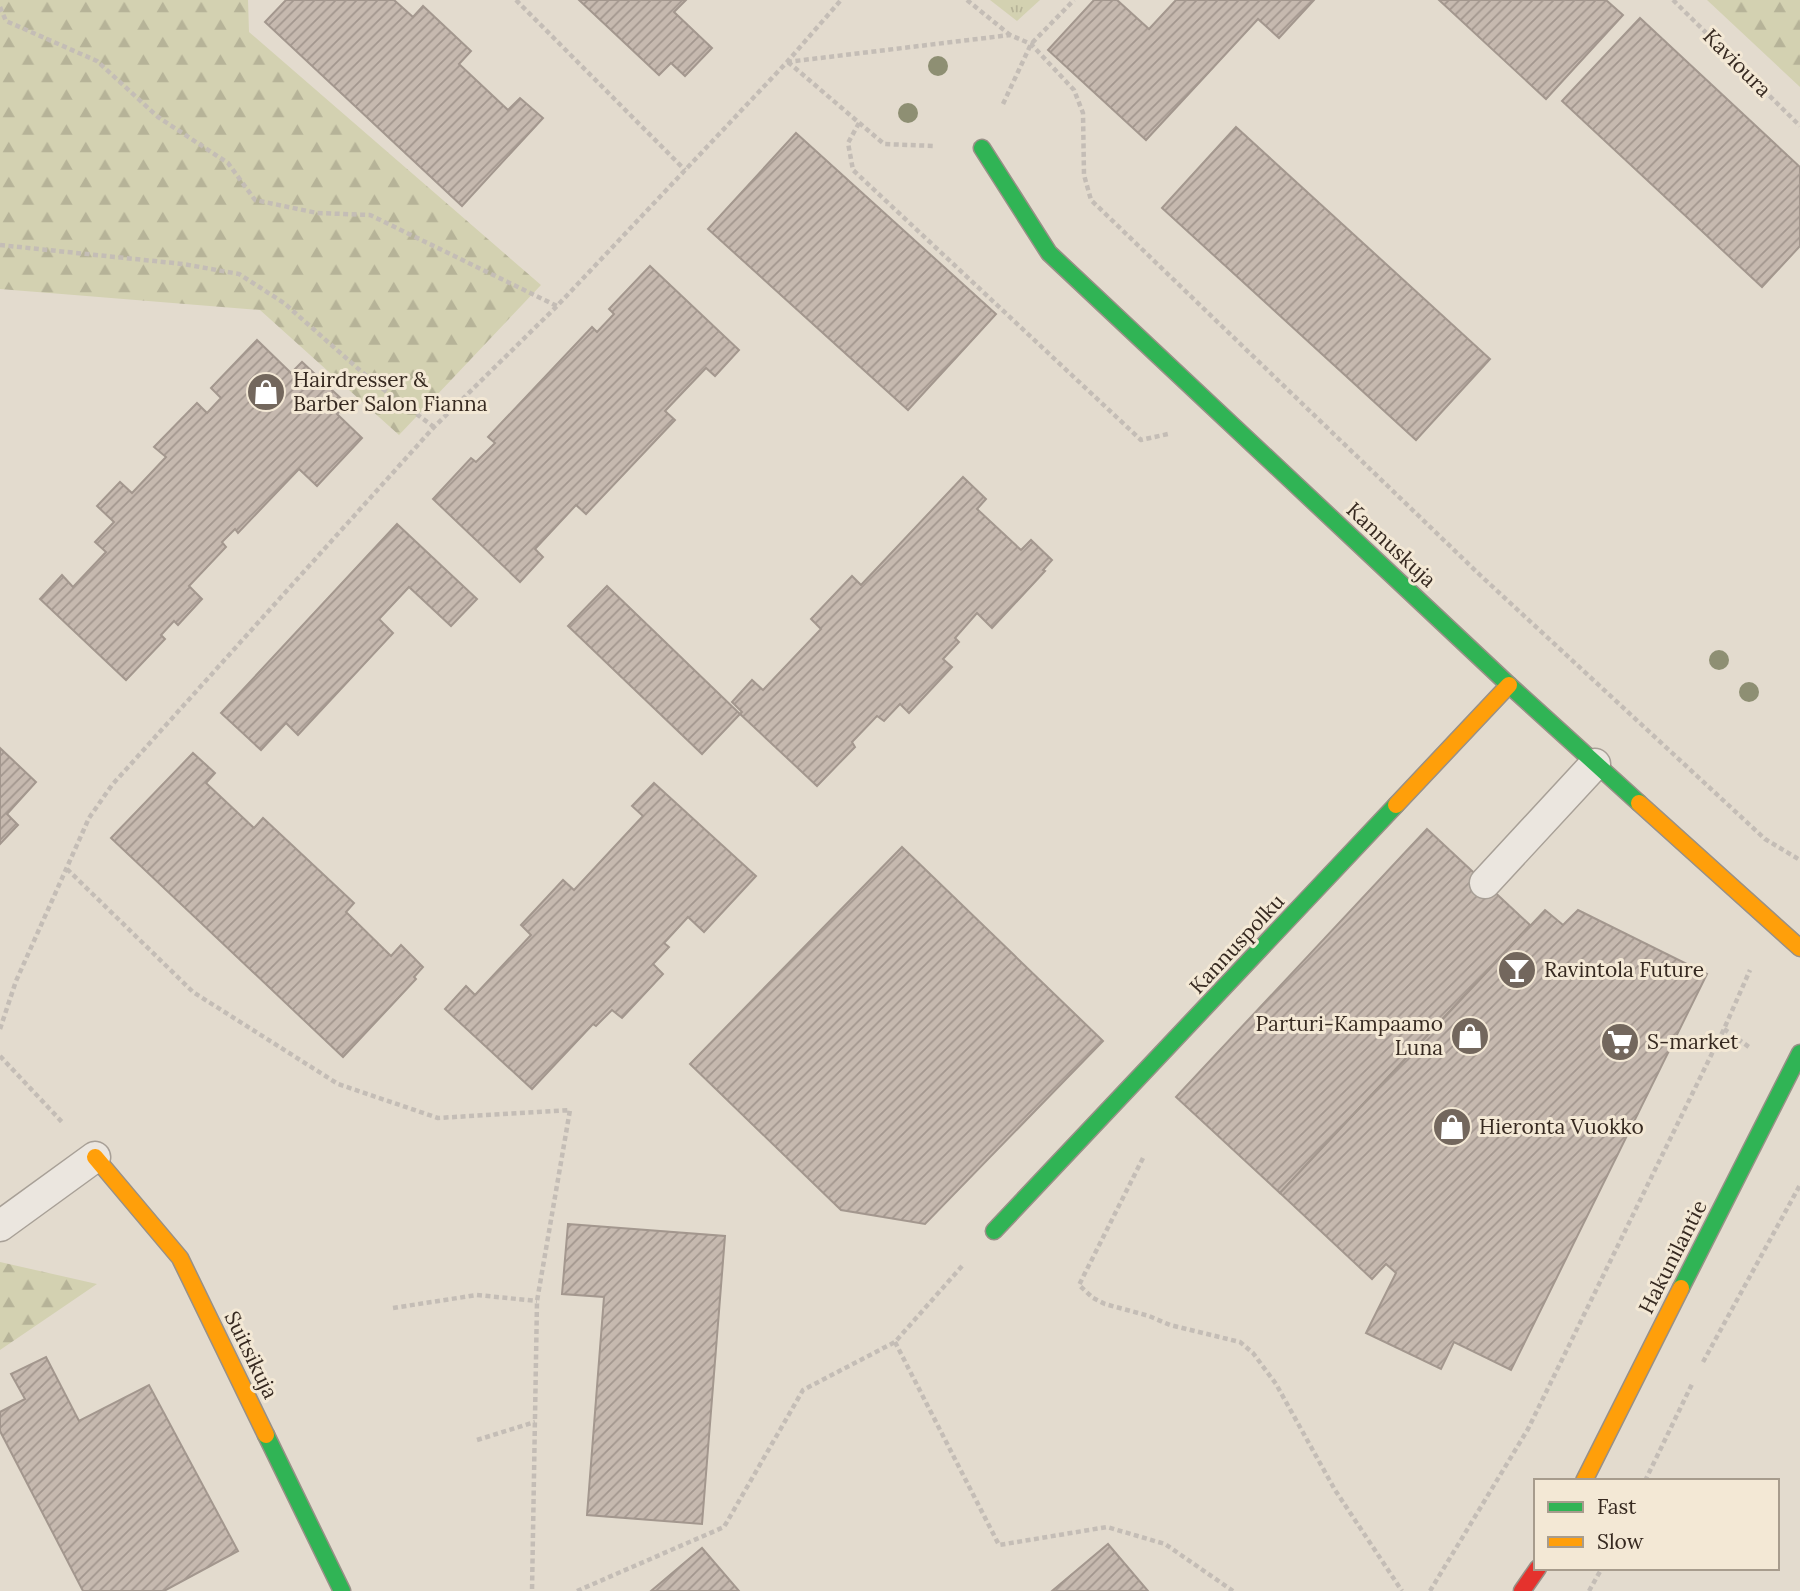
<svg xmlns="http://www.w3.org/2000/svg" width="1800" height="1591" font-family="Lora,serif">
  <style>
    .forest { fill: url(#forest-firs) }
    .park { fill: url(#park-tufts) }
    .building { fill: url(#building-hatch); stroke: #a3978e; stroke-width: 2 }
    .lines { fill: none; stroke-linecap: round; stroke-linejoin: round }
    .lane-casing { stroke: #a8a097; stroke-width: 33 }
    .fast-casing { stroke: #989087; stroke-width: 19 }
    .slow-casing { stroke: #989087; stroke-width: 19 }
    .jam-casing { stroke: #989087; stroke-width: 19 }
    .path { stroke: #c4bdb6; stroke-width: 4.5; stroke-dasharray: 5 3.5; stroke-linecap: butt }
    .lane { stroke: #ebe6df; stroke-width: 30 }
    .fast { stroke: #30b455; stroke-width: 16 }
    .slow { stroke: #ff9f0a; stroke-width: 16 }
    .jam { stroke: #e5322d; stroke-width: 16 }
    .tree { fill: #8e8f73 }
    .labels { text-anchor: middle; stroke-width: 6; stroke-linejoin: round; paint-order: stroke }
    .street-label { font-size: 21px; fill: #362920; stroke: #f3e8d5 }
    .poi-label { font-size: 21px; fill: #362920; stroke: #f3e8d5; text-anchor: start }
  </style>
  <defs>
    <pattern id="forest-firs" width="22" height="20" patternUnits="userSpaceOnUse" patternTransform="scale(1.75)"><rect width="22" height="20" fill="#d3d1b1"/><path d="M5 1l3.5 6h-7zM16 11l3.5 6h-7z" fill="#b6b398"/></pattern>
    <pattern id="park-tufts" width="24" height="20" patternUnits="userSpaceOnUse" patternTransform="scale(1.75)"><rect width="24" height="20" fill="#d3d1b1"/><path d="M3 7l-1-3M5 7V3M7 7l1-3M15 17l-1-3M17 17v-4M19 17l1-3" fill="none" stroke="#b6b398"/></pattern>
    <pattern id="building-hatch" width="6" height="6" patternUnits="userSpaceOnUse" patternTransform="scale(1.75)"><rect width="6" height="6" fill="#c6b9af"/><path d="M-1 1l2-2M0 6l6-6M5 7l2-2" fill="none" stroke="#a2968e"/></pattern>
  </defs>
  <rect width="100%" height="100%" fill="#e3dbce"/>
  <g class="forest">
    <polygon points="0,0 248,0 249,32 541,285 399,435 260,310 0,289"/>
    <polygon points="1707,0 1800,0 1800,87"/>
    <polygon points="0,1262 97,1284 0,1350"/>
  </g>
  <polygon class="park" points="990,0 1040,0 1017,21"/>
  <g class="building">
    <polygon points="286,0 394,0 413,17 423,6 471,51 459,64 508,110 520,98 543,118 462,206 265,22"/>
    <polygon points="579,0 686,0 674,12 712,48 685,76 671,63 659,75"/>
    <polygon points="1094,0 1117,0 1149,29 1176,0 1314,0 1279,38 1258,19 1146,140 1048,50"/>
    <polygon points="1439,0 1606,0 1623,15 1546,99"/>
    <polygon points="1640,18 1800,167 1800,246 1762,287 1562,101"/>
    <polygon points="1236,127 1490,359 1416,440 1162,208"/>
    <polygon points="796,133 996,314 908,410 708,229"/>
    <polygon points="650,266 739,350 715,376 706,368 665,411 675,420 586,514 576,505 535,549 543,557 520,582 433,499 471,458 476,462 495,443 488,437 592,327 597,332 614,314 609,309"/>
    <polygon points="257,340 291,373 302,362 347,404 337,414 362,438 317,486 299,469 238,533 235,529 222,542 226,547 189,586 202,599 178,625 174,621 161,635 165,639 126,680 40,599 62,575 73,587 106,552 95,542 114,522 97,506 120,482 132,493 166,457 154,447 197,403 207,413 221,398 211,388"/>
    <polygon points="963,477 986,499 977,509 1021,550 1031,540 1052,560 1043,570 1045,571 992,628 977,613 955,638 959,642 943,659 952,667 909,713 900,704 884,721 877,716 852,742 855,747 817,786 740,714 742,712 732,702 752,680 763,690 821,629 811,619 852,576 861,585"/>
    <polygon points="397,524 477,599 451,626 409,587 379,619 393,633 298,735 286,723 261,750 221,713"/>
    <polygon points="607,586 740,714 702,754 568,626"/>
    <polygon points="0,748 36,782 7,814 18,825 0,844"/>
    <polygon points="193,753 215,773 206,783 254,828 263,818 354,903 346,912 391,956 401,945 423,967 414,977 416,979 343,1057 111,838"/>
    <polygon points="654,783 756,876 704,932 688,917 664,943 669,947 653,964 663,974 622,1018 612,1010 596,1026 593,1024 532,1089 445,1009 466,986 475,995 531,935 521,925 563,880 574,890 643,816 632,806"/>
    <polygon points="1427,829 1530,925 1280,1193 1176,1097"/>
    <polygon points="902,847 1103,1041 925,1224 841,1210 690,1064"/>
    <polygon points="1545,910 1563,925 1578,910 1707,974 1511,1370 1454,1342 1441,1369 1366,1333 1396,1273 1386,1264 1372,1279 1280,1193"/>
    <polygon points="568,1224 725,1236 702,1524 587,1515 604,1297 562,1294"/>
    <polygon points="46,1357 79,1421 149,1385 238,1551 164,1591 83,1591 0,1431 0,1412 25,1399 11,1374"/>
    <polygon points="1108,1544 1148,1591 1052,1591"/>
    <polygon points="702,1548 739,1591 651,1591"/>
  </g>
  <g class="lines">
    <defs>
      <g id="lane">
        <polyline points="1485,883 1595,764"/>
        <polyline points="0,1226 95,1157"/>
      </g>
      <g id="fast">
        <polyline points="982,148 1049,253 1509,685 1639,803"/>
        <polyline points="994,1231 1396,805"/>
        <polyline points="1681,1288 1800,1053"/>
        <polyline points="266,1435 342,1591"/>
      </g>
      <g id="slow">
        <polyline points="1639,803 1800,948"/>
        <polyline points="1396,805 1509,685"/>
        <polyline points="95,1157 180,1258 266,1435"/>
        <polyline points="1584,1481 1681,1288"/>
      </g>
      <polyline id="jam" points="1522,1591 1538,1568"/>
    </defs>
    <use href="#lane" class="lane-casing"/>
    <use href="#fast" class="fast-casing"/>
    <use href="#slow" class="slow-casing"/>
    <use href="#jam" class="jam-casing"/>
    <g class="path">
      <polyline points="516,0 685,170"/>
      <polyline points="967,0 1010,35"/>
      <polyline points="1673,0 1800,126"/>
      <polyline points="0,7 6,21 97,61 158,117 228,163 255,200 317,213 370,215 557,306"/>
      <polyline points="787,62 1010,35 1031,44 1074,90 1083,113 1084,175 1091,200 1480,575 1765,839 1800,860"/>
      <polyline points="788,62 884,144 934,146"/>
      <polyline points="1003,104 1031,44 1074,0"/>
      <polyline points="859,123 848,143 853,170 1141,440 1168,434"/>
      <polyline points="0,245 183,264 239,274 284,303 372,381 434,427"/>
      <polyline points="67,869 193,992 338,1084 438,1118 570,1110 537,1301 532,1591"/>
      <polyline points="0,1029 16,981 89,818 112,785 434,427 557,306 787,62 841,0"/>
      <polyline points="1724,1029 1749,1047"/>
      <polyline points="0,1056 62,1122"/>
      <polyline points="1143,1158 1079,1285 1093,1298 1105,1304 1149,1316 1170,1325 1240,1342 1253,1353 1276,1384 1335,1490 1402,1591"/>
      <polyline points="393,1308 477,1295 537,1301"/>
      <polyline points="895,1342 999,1545 1107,1527 1165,1544 1233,1591"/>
      <polyline points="1703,1362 1800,1185"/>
      <polyline points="477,1440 535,1422"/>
      <polyline points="1645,1481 1693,1382"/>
      <polyline points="577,1591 724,1527 803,1390 895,1342 963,1265"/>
      <polyline points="1430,1591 1528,1429 1724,1029 1750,970"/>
      <polyline points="1589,1591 1602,1568"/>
    </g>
    <use href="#lane" class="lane"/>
    <use href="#fast" class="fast"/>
    <use href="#slow" class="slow"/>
    <use href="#jam" class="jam"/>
  </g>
  <g class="tree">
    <circle cx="938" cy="66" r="10"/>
    <circle cx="908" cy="113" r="10"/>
    <circle cx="1719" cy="660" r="10"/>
    <circle cx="1749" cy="692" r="10"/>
  </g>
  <defs>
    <symbol id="shop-disc" viewBox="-11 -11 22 22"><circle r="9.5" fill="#73675d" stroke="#f3e8d5"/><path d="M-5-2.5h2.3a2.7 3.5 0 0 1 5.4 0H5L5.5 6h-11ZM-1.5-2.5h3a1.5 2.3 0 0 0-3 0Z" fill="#fff"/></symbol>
    <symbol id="bar-disc" viewBox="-11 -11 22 22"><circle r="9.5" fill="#73675d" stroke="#f3e8d5"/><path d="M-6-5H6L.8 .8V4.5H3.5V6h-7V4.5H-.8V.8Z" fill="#fff"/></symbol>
    <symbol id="supermarket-disc" viewBox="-11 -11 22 22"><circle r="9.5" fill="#73675d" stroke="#f3e8d5"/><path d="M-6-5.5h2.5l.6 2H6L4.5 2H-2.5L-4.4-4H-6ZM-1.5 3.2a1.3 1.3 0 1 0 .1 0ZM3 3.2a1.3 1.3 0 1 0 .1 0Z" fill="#fff"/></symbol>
  </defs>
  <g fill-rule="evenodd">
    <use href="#shop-disc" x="244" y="370" width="44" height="44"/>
    <use href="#bar-disc" x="1495" y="948" width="44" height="44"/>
    <use href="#shop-disc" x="1448" y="1014" width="44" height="44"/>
    <use href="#supermarket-disc" x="1598" y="1020" width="44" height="44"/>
    <use href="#shop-disc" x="1430" y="1105" width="44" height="44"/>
  </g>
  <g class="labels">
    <g class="street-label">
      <text transform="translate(1737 63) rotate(45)" y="7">Kavioura</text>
      <text transform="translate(1391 545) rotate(43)" y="7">Kannuskuja</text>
      <text transform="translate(1237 944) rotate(-47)" y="7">Kannuspolku</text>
      <text transform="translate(1673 1257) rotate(-63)" y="7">Hakunilantie</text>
      <text transform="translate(251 1355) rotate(64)" y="7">Suitsikuja</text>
    </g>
    <g class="poi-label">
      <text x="293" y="387">Hairdresser &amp;<tspan x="293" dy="24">Barber Salon Fianna</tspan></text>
      <text x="1544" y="977">Ravintola Future</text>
      <text x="1443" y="1031" text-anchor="end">Parturi-Kampaamo<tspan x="1443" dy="24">Luna</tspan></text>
      <text x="1647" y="1049">S-market</text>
      <text x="1479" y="1134">Hieronta Vuokko</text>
    </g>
  </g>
  <rect x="1534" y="1479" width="245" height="91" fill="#f3e8d5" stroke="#a79c8d" stroke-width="2"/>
  <rect x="1548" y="1502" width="35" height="10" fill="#30b455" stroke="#a79c8d" stroke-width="2"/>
  <text x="1597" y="1514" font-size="21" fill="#362920">Fast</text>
  <rect x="1548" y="1537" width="35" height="10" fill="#ff9f0a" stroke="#a79c8d" stroke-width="2"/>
  <text x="1597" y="1549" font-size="21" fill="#362920">Slow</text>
</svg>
